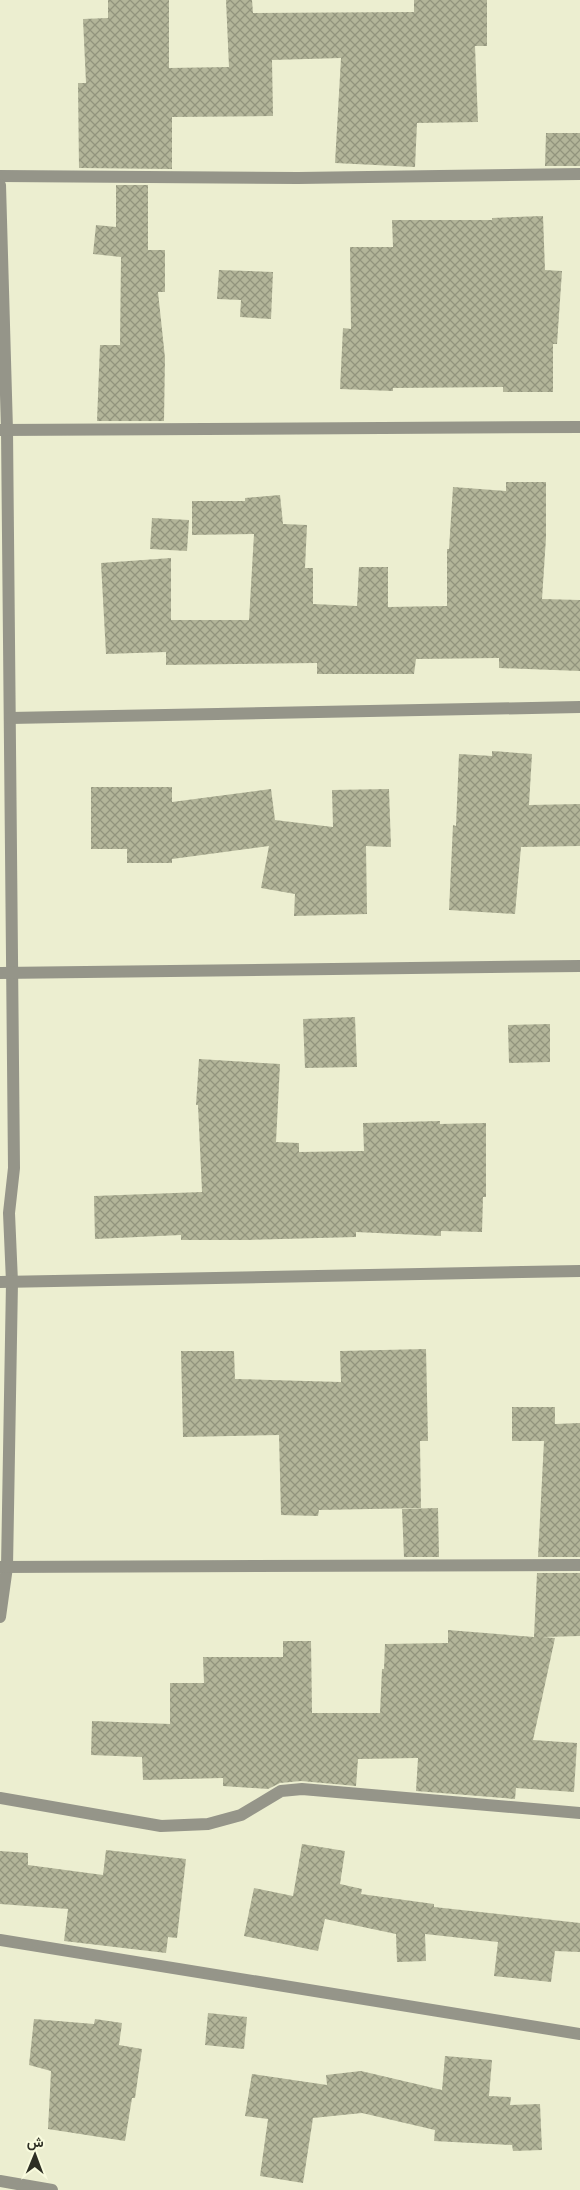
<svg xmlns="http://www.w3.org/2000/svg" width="580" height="2190" font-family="Manrope,Vazirmatn,sans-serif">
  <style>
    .building { fill: url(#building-cross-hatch) }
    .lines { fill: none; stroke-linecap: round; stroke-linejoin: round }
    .street { stroke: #959589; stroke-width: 12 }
  </style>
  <defs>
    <pattern id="building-cross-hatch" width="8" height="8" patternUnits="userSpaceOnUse" patternTransform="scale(1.25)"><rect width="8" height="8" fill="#b3b599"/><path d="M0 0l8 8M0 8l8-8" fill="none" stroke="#92947d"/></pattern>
  </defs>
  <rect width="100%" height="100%" fill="#eceed0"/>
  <g class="building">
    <polygon points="108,0 169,0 169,68 229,67 226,0 252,0 253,13 414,12 414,0 487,0 487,46 475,46 478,122 417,123 415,167 335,163 341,58 272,60 273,116 172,117 172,169 79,168 78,83 86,83 83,19 108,18"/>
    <polygon points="546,133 580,133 580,166 545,166"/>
    <polygon points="116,185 148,185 148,250 165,250 165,292 158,292 165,358 164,421 97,421 100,345 120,345 121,257 93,254 96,225 116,227"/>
    <polygon points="543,216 545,270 562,271 557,344 553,344 553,392 503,392 503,387 393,388 393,391 340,389 343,328 351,329 350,247 393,247 392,220 492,220 492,218"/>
    <polygon points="219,270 273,272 271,319 240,317 241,300 217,299"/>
    <polygon points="506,482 546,482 546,538 542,599 580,600 580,671 499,668 499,658 416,659 414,674 317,674 317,663 166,665 166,652 106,654 101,563 171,558 171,620 249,620 254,534 192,535 192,501 245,501 245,498 280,495 283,524 307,525 305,568 313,568 313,604 357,606 359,567 388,567 388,607 447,606 447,549 449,549 453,487 506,491"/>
    <polygon points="152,518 189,520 187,551 150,549"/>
    <polygon points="492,751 532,754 529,805 580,804 580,846 521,847 515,914 449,910 453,825 456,826 459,754 492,756"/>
    <polygon points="91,787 172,787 172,802 271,789 275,820 333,827 332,790 389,789 391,847 366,846 367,914 294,916 295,894 261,888 269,846 172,859 172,863 127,863 127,849 91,849"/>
    <polygon points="355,1017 357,1067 305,1068 303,1019"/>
    <polygon points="550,1024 550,1062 509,1063 508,1025"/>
    <polygon points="199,1059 280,1064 276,1142 299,1143 299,1152 364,1151 363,1123 440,1121 440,1124 486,1123 486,1197 483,1197 482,1232 441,1231 441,1236 356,1232 356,1237 248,1240 181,1240 181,1235 95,1239 94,1196 202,1192 198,1105 196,1105"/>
    <polygon points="426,1349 428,1441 420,1441 421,1508 319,1510 318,1516 281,1515 279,1435 183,1437 181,1351 234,1351 235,1379 341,1382 340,1351"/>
    <polygon points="512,1407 555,1407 555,1424 580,1423 580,1557 538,1557 544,1441 512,1441"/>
    <polygon points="438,1508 439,1557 404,1557 402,1509"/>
    <polygon points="537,1573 580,1573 580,1636 542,1637 555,1638 533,1740 577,1743 574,1792 516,1788 515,1799 416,1791 418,1758 358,1759 356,1786 301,1781 280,1783 268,1789 223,1786 223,1778 143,1780 142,1757 91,1755 92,1721 170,1724 170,1683 204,1683 203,1657 283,1657 283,1641 311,1641 312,1713 380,1713 382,1669 384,1669 385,1644 448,1643 448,1630 534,1637"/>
    <polygon points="302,1844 345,1851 340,1884 362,1889 361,1894 434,1904 434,1907 580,1923 580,1952 555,1951 551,1982 494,1976 498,1942 425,1934 426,1961 397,1962 396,1934 325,1919 318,1951 244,1936 254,1888 293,1896"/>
    <polygon points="106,1850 186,1859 177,1938 168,1937 166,1953 64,1941 68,1909 0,1904 0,1851 28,1853 28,1865 103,1875"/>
    <polygon points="208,2013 247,2017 244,2049 205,2045"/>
    <polygon points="34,2019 94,2024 95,2019 122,2023 119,2045 142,2049 135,2098 132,2098 125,2141 48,2129 51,2071 29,2065"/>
    <polygon points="445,2056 492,2060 489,2096 511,2097 510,2105 540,2104 542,2150 513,2151 512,2145 434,2141 435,2130 362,2113 313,2118 303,2183 260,2176 268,2119 245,2116 252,2074 327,2085 326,2075 361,2071 442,2090"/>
  </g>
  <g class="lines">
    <g class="street">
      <polyline points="0,176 298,178 580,174"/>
      <polyline points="0,185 7,430 14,1168 9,1213 12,1282 7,1567 0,1617"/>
      <polyline points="0,430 580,427"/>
      <polyline points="10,718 580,707"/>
      <polyline points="0,973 580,966"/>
      <polyline points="0,1282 580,1271"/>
      <polyline points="0,1567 580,1565"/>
      <polyline points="0,1798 161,1826 208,1824 241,1815 281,1791 302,1789 580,1813"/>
      <polyline points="0,1940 580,2034"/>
      <polyline points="0,2181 52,2190"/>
    </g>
  </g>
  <g transform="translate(35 2155) rotate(1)" stroke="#f9fbde" stroke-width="4" paint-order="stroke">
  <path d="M0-4L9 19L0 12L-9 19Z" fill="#2e2f24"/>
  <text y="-8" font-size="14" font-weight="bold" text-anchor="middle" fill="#2e2f24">ش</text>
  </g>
</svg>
